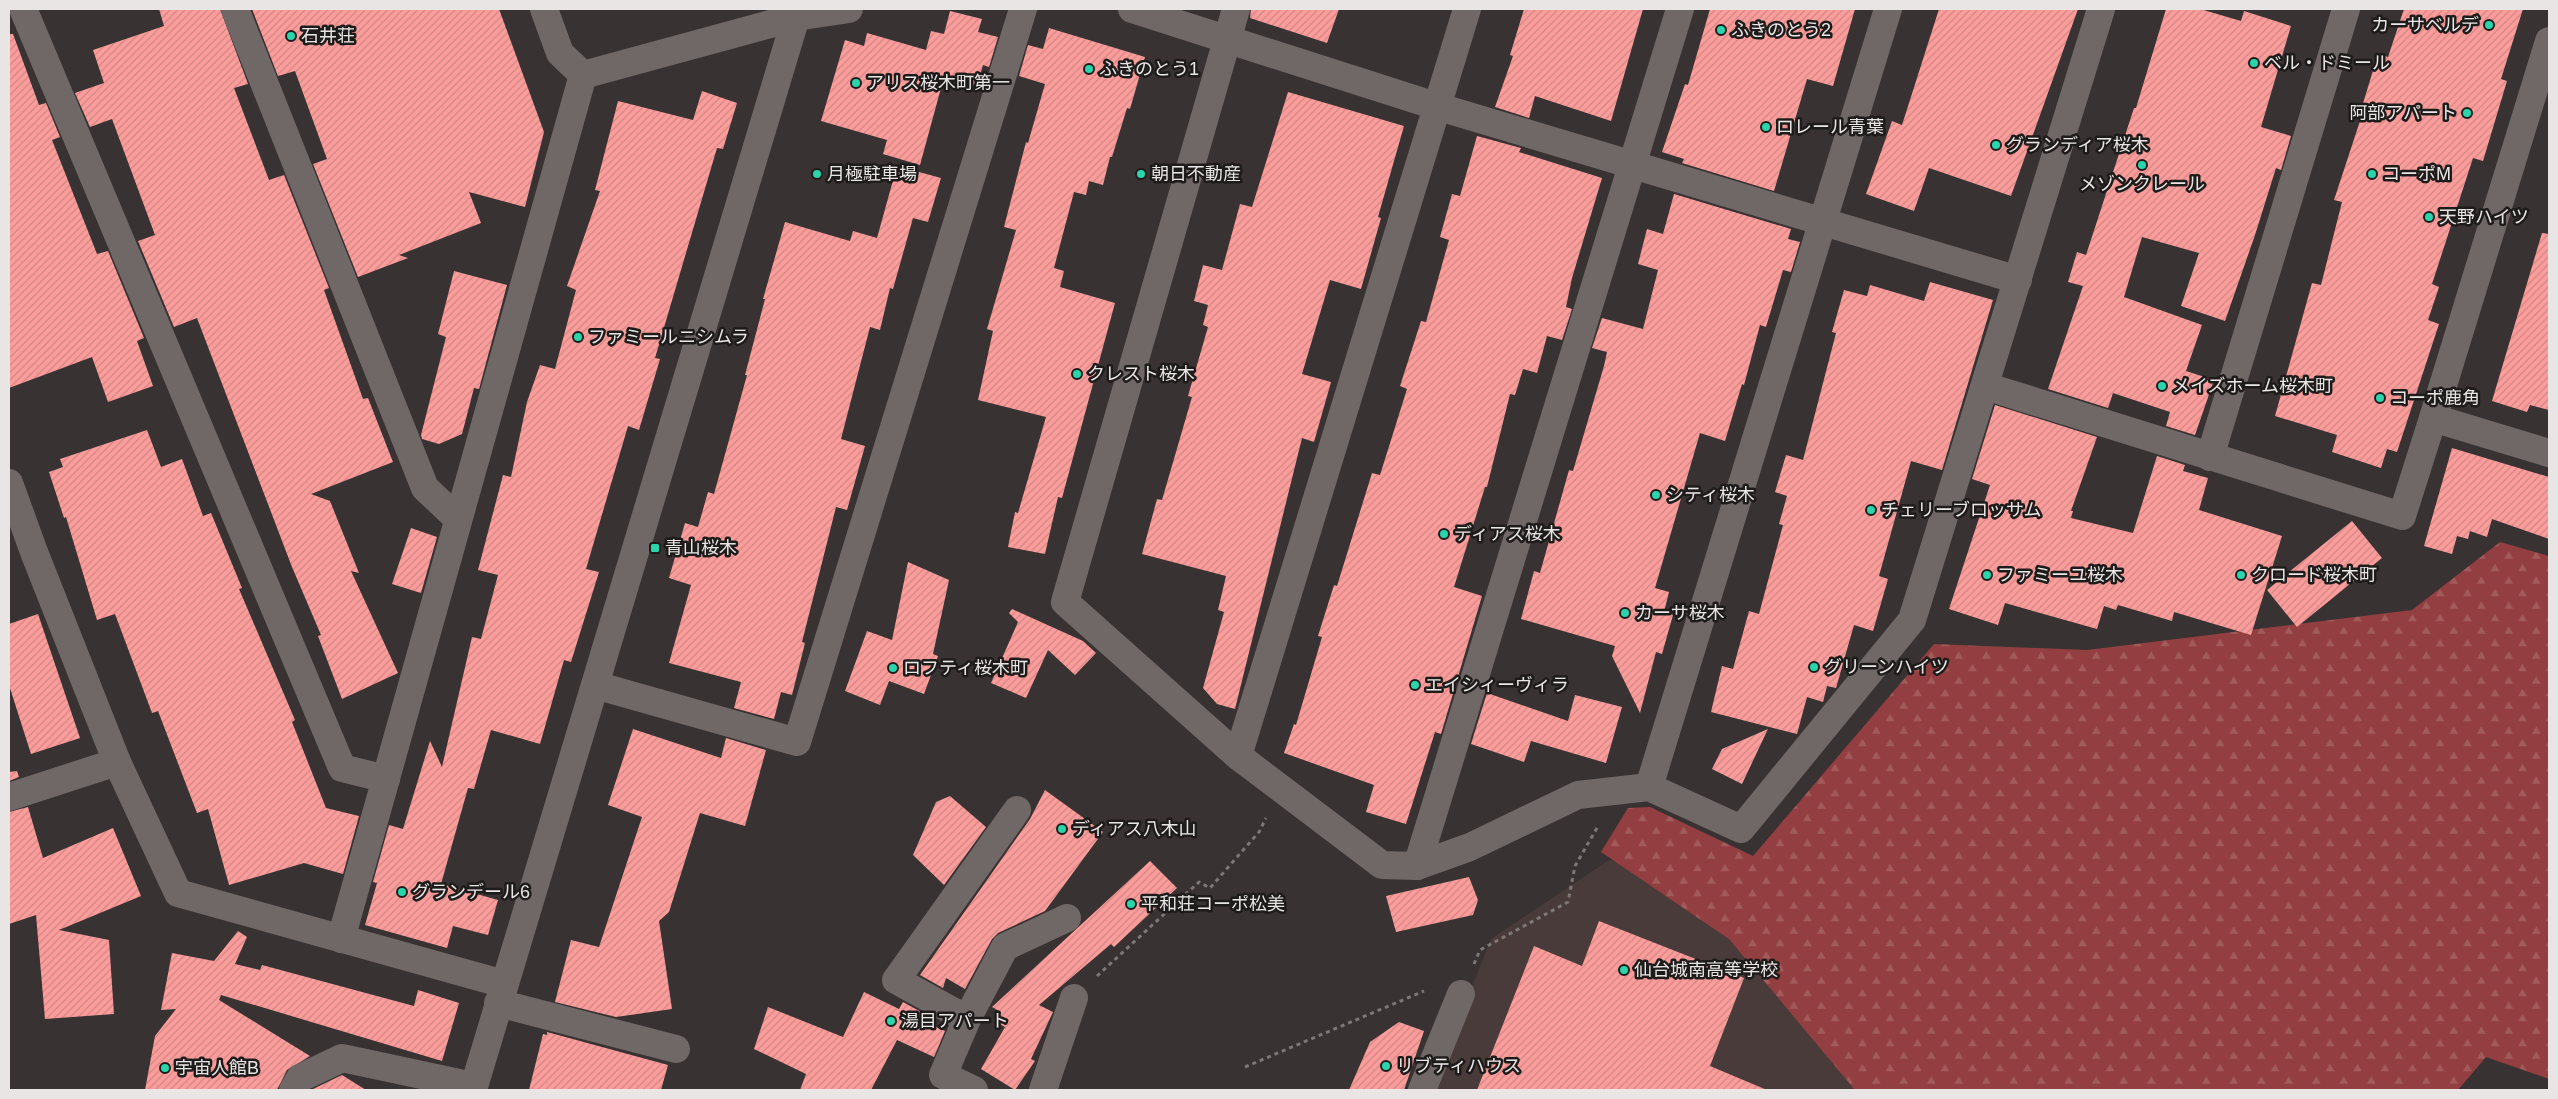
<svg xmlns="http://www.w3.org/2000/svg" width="2558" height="1099" font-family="Helvetica,'Noto Sans JP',sans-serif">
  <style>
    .built { fill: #493b3a }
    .forest { fill: url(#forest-firs) }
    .building { fill: url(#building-hatch) }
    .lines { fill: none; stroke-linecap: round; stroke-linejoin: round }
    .path { stroke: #7d7777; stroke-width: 3; stroke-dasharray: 4 4; stroke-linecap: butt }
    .minor { stroke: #706867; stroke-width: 28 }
    .poi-dot { fill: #2bd5ac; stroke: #1e1b1b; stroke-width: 2 }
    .labels { text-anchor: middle; stroke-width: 5; stroke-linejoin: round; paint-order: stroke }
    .poi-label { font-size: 18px; fill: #e9e5e4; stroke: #1e1b1b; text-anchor: start }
  </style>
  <defs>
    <pattern id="forest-firs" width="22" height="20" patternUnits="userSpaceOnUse" patternTransform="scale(1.25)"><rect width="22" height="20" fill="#933e40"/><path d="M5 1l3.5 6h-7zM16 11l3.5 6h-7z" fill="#a25a5b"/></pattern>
    <pattern id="building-hatch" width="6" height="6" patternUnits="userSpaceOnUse" patternTransform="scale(1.25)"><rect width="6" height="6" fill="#fc9d9b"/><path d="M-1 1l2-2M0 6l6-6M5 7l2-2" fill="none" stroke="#ce8785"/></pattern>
  </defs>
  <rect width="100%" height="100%" fill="#393232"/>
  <polygon class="built" points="1609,860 1693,879 1926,1090 1431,1090 1491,939"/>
  <polygon class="forest" points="2500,542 2549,556 2549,1079 2486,1057 2458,1090 1855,1090 1729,939 1601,852 1628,808 1650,807 1753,856 1934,644 2087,650 2412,610"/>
  <g class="building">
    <polygon points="159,9 220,9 248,84 234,88 269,180 284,175 329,288 324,290 363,399 368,398 393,462 311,494 330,501 359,573 351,571 398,673 342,699 318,636 321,635 292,567 197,318 174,327 138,241 155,235 112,119 90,127 75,93 104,83 93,50 164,26"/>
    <polygon points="252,9 499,9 544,132 525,207 469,192 481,223 399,255 408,258 358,277 313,164 327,159 295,71 278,76"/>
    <polygon points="1251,9 1339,9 1327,43 1250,18"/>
    <polygon points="1524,9 1643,9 1611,121 1535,96 1529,118 1495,107 1513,56 1510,55"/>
    <polygon points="1710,9 1855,9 1833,86 1807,79 1774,191 1682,163 1684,159 1662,152 1685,84 1688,85"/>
    <polygon points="1939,9 2078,9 2011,196 1929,168 1914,211 1866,194 1892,121 1902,125"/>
    <polygon points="2166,9 2200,9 2241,21 2244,11 2291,26 2261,127 2291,136 2281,170 2276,168 2255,235 2225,321 2181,306 2199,253 2142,237 2124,297 2202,325 2186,371 2214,380 2195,435 2166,426 2170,412 2113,393 2108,408 2048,389 2083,286 2068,282 2077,252 2086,255 2134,108 2136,108"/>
    <polygon points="2404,9 2523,9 2501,79 2507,81 2483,161 2473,158 2432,284 2439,287 2428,320 2439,324 2397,452 2387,449 2381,468 2332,452 2337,435 2275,416 2312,283 2321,285 2342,202 2334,200 2360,121 2358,120 2378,54 2388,57"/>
    <polygon points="950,11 982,19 978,32 998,37 989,67 983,65 977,86 944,77 920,165 883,154 887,140 821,121 845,40 864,46 867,33 926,50 931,31 944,34"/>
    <polygon points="1049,28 1145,57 1130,109 1127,108 1112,157 1110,157 1103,185 1089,181 1086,195 1074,192 1054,268 1064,271 1060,287 1115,303 1062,498 1058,497 1045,554 1008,547 1015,512 1018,513 1046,417 978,400 993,331 987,329 1016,230 1004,227 1026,142 1028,143 1045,84 1019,76 1028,45 1043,49"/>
    <polygon points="9,34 13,34 39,105 46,103 60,137 52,140 97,254 108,251 144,338 137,341 153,386 108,402 92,357 9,388"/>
    <polygon points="702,91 737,103 723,149 717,148 655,358 660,359 639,430 628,426 586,569 599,572 571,662 564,660 540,744 491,730 474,789 468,788 441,884 498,900 488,935 453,926 447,948 365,925 377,883 373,882 389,825 403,829 430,741 442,767 472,637 481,639 498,575 478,570 503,475 511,477 527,402 540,365 555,369 576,290 567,286 600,191 595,190 618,101 693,120"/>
    <polygon points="1288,92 1404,126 1378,217 1381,218 1361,289 1330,280 1302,374 1331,382 1314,442 1302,438 1235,709 1217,704 1203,688 1224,612 1218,610 1226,576 1142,554 1157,499 1162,500 1192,397 1188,396 1208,327 1203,325 1208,305 1194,301 1203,265 1222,270 1240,204 1252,207"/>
    <polygon points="1477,136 1521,148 1519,152 1602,178 1572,278 1566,307 1572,309 1562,340 1547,336 1537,373 1523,369 1515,395 1510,394 1487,487 1485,487 1454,587 1482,596 1441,734 1435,732 1406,824 1366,812 1374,785 1284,753 1294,724 1296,725 1322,637 1318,636 1334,585 1337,586 1372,473 1380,475 1407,389 1400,386 1421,321 1426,322 1449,240 1440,237 1452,194 1460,196"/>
    <polygon points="897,166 941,178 928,222 913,218 893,289 890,288 880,330 870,327 841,439 865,446 847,510 836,507 802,642 805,643 792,695 781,692 774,719 734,708 741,682 669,663 691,585 669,578 685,523 698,527 708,492 714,494 747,375 745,375 765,299 763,299 785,222 850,241 853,231 877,238"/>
    <polygon points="1674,194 1791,229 1788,239 1800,242 1791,272 1783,270 1766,327 1760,325 1744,385 1742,384 1725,441 1700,433 1655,588 1669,592 1664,612 1673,615 1662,654 1656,652 1640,713 1612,656 1615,646 1521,619 1534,571 1540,573 1569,470 1573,471 1604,366 1607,352 1592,348 1602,318 1643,329 1658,270 1638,264 1647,229 1663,234"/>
    <polygon points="2542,233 2549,234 2549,410 2530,405 2527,412 2492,401"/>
    <polygon points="454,271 507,285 479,389 474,388 462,434 439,444 422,439 421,435 446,337 438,334"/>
    <polygon points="1930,282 1993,300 1942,470 1911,461 1879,576 1888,579 1873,631 1854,625 1836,688 1827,686 1823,702 1807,697 1797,734 1711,712 1722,666 1733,669 1749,611 1759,614 1783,525 1779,524 1787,496 1775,492 1786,455 1803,460 1836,333 1832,332 1844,290 1867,296 1870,285 1924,301"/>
    <polygon points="1995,405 2097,437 2071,511 2073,511 2071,518 2133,533 2157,456 2185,465 2183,471 2208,478 2199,510 2282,536 2251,635 2174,612 2172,621 2118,605 2116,610 2104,606 2097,629 2005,603 1998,625 1949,609 1990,485 1972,479"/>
    <polygon points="147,430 161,467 182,459 203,516 211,513 242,588 239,589 295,720 292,722 326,808 359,816 343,874 304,863 229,885 208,809 197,813 158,711 152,713 115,614 97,620 66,517 64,518 49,472 63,467 60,459"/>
    <polygon points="2452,448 2549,477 2549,539 2492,519 2487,537 2470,531 2468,539 2457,536 2452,554 2424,546"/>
    <polygon points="2352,521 2382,558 2297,627 2267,590"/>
    <polygon points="411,528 437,537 421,593 392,584"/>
    <polygon points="908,562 949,580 933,654 938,656 924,694 889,681 880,705 845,691 867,631 892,640"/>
    <polygon points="1012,609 1083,641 1096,653 1075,675 1048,650 1026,698 991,683 1018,622 1009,613"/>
    <polygon points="38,614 80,738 31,754 9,685 9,624"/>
    <polygon points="1487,693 1568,721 1575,695 1622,707 1606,763 1531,741 1524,762 1471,744"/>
    <polygon points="633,729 721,758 726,738 766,750 745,826 700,813 669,912 659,921 672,1009 616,1017 555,1002 571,940 599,947 642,817 608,805"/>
    <polygon points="1768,729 1742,784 1712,769 1722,749"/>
    <polygon points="17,771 19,777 9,781 9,772"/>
    <polygon points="1045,790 1103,832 1045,911 998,933 992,939 965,989 946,978 943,988 920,975 1030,819"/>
    <polygon points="950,796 986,827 944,885 913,855 936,802"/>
    <polygon points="28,807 43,858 113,828 141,896 59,930 109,940 114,1014 45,1019 36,915 9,924 9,812"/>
    <polygon points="1150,861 1177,888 1114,947 1111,944 1039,1005 1053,1012 1031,1059 1035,1061 1015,1090 981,1069 1005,1027 996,1022 1001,1012 992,1007"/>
    <polygon points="1469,877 1478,900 1473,915 1396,932 1386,896"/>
    <polygon points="1599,921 1744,978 1710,1066 1767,1090 1477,1090 1534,946 1582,966"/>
    <polygon points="238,931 247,937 235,964 260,970 262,965 414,1006 418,990 459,1003 442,1061 221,995 219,1000 310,1056 287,1070 277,1090 145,1090 155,1036 176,1009 161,1010 172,953 214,961"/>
    <polygon points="864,992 899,1009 903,1002 932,1018 930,1024 945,1031 934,1057 897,1040 871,1090 800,1090 806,1074 754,1049 768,1007 843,1037"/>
    <polygon points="1399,1022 1424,1031 1404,1090 1349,1090 1370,1042"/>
    <polygon points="547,1032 668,1065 661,1090 529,1090 543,1034 547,1035"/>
    <polygon points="342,1075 366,1090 311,1090"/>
  </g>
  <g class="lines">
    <g class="path">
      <polyline points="1474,964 1480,950 1568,902 1575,866 1597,828"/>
      <polyline points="1097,976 1199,882 1210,888 1259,832 1266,818"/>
      <polyline points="1245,1067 1424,991"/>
    </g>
    <g class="minor">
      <polyline points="235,9 425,488 458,519"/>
      <polyline points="544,9 560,53 583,75 796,17"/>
      <polyline points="1132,9 1439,107 2018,280"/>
      <polyline points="1236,9 1065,602 1238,756 1382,865 1417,866 1680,9"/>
      <polyline points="24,11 342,768 386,779"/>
      <polyline points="1985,386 2402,516 2433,418 2549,453"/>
      <polyline points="2433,418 2549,41"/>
      <polyline points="2210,457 2346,9"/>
      <polyline points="9,483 34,552 117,762 178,893 504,984"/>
      <polyline points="595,685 797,742 1023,9"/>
      <polyline points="1238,756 1467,9"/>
      <polyline points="1649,787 1888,9"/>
      <polyline points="9,797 117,762"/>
      <polyline points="1417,866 1470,847 1578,795 1649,787 1741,829 1912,620 2101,9"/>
      <polyline points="341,939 583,75"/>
      <polyline points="498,1003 676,1049"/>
      <polyline points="967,1019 896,980 1017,810"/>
      <polyline points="293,1090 300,1078 342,1058 473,1086"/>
      <polyline points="473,1090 796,17 849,9"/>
      <polyline points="974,1090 943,1075 967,1019 1005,947 1067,918"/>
      <polyline points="1043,1090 1074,998"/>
      <polyline points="1422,1090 1461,994"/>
    </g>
  </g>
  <g class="poi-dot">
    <circle cx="2489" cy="25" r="5"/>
    <circle cx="1721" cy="30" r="5"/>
    <circle cx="291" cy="36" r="5"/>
    <circle cx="2254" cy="63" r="5"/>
    <circle cx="1089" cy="69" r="5"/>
    <circle cx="856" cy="83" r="5"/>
    <circle cx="2467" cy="113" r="5"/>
    <circle cx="1766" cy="127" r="5"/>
    <circle cx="1996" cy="145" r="5"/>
    <circle cx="2142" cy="165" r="5"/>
    <circle cx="817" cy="174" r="5"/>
    <circle cx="1141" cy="174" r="5"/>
    <circle cx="2372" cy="174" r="5"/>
    <circle cx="2429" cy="217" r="5"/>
    <circle cx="578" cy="337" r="5"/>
    <circle cx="1077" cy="374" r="5"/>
    <circle cx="2162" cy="386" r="5"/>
    <circle cx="2380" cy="398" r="5"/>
    <circle cx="1656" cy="495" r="5"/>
    <circle cx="1871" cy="510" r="5"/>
    <circle cx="1444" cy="534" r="5"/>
    <rect x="650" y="543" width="10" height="10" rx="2.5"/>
    <circle cx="1987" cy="575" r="5"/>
    <circle cx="2241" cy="575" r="5"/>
    <circle cx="1625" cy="613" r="5"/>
    <circle cx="1814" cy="667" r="5"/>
    <circle cx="893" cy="668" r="5"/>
    <circle cx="1415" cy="685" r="5"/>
    <circle cx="1062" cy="829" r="5"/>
    <circle cx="402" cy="892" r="5"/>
    <circle cx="1131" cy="904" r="5"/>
    <circle cx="1624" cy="970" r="5"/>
    <circle cx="891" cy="1021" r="5"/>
    <circle cx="1386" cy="1066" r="5"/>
    <circle cx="165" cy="1068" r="5"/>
  </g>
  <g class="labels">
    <g class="poi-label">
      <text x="2479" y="31" text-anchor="end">カーサベルデ</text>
      <text x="1731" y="36">ふきのとう2</text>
      <text x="301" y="42">石井荘</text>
      <text x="2264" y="69">ベル・ドミール</text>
      <text x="1099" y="75">ふきのとう1</text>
      <text x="866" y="89">アリス桜木町第一</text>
      <text x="2457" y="119" text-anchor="end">阿部アパート</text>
      <text x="1776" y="133">ロレール青葉</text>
      <text x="2006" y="151">グランディア桜木</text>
      <text x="827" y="180">月極駐車場</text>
      <text x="1151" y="180">朝日不動産</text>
      <text x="2382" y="180">コーポM</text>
      <text x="2142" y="190" text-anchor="middle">メゾンクレール</text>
      <text x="2439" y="223">天野ハイツ</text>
      <text x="588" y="343">ファミールニシムラ</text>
      <text x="1087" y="380">クレスト桜木</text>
      <text x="2172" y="392">メイズホーム桜木町</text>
      <text x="2390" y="404">コーポ鹿角</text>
      <text x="1666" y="501">シティ桜木</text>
      <text x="1881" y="516">チェリーブロッサム</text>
      <text x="1454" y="540">ディアス桜木</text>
      <text x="665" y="554">青山桜木</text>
      <text x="1997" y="581">ファミーユ桜木</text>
      <text x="2251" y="581">クロード桜木町</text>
      <text x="1635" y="619">カーサ桜木</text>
      <text x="1824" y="673">グリーンハイツ</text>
      <text x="903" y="674">ロフティ桜木町</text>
      <text x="1425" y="691">エイシィーヴィラ</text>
      <text x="1072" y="835">ディアス八木山</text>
      <text x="412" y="898">グランデール6</text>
      <text x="1141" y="910">平和荘コーポ松美</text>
      <text x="1634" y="976">仙台城南高等学校</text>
      <text x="901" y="1027">湯目アパート</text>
      <text x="1396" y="1072">リブティハウス</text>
      <text x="175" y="1074">宇宙人館B</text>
    </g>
  </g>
  <rect width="2558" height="1099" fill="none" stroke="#e9e5e4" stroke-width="20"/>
</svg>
